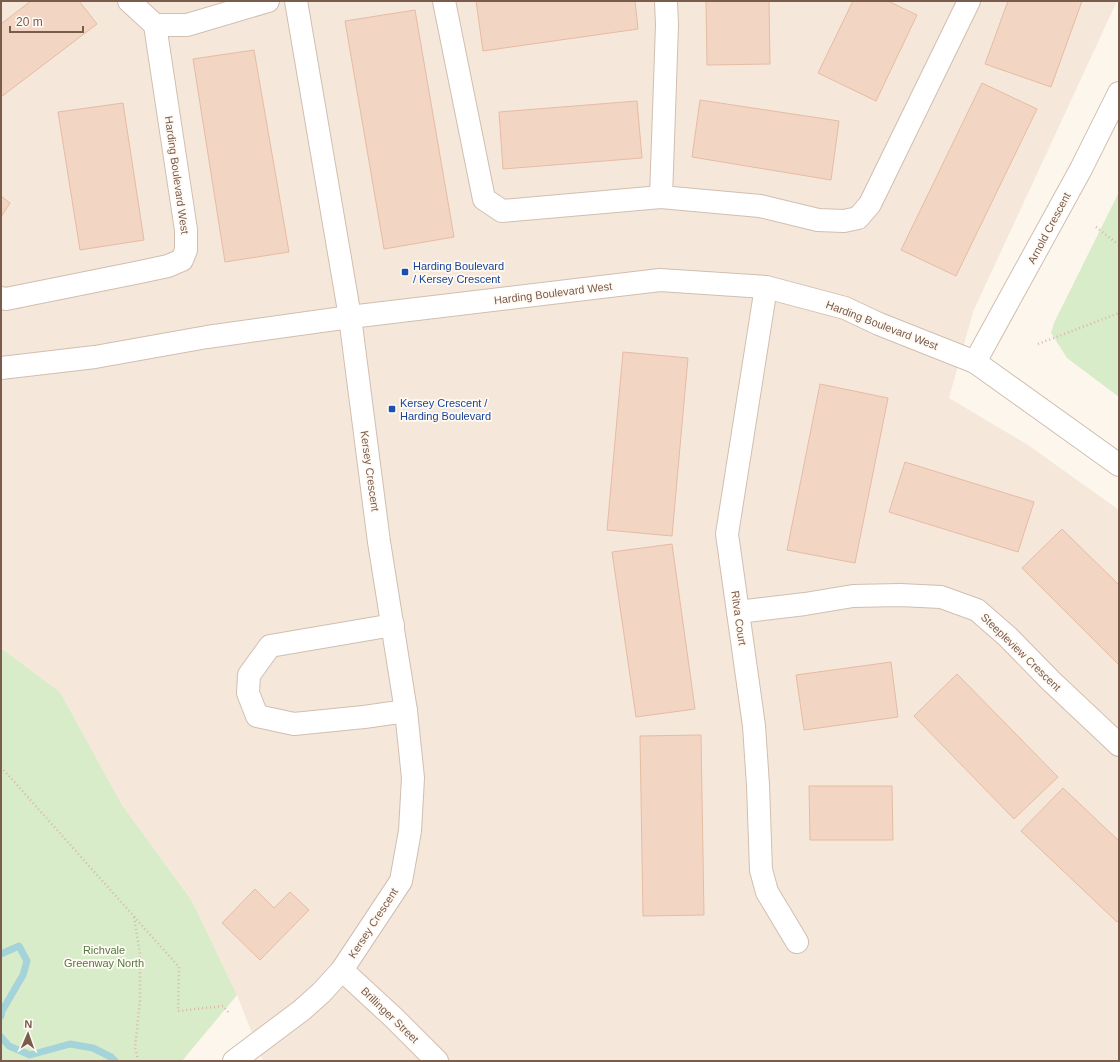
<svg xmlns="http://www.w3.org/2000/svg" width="1120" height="1062" font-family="Helvetica,sans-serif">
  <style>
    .residential { fill: #f5e8da }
    .green { fill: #d8ecc9 }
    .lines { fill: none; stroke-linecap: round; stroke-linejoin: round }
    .stream { stroke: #a5d3da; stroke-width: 7 }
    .building { fill: #f3d5c3; stroke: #e6bba3 }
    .minor-casing { stroke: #d1beb0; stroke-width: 24 }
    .path { stroke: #d9b8a5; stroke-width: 2.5; stroke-dasharray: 1 3; stroke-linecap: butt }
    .minor { stroke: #fff; stroke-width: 22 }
    .transit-dot { fill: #1a4fb4; stroke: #fffaf3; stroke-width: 1.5 }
    .labels { text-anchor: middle; stroke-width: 3.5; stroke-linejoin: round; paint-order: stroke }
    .street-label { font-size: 11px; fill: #7a5c4d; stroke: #fffaf3 }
    .transit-label { font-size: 11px; fill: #164399; stroke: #fffaf3; text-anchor: start }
    .park-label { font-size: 11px; fill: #537a41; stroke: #fffaf3 }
  </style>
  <rect width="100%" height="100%" fill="#fdf6ec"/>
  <polygon class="residential" points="1,1 1117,1 973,312 949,398 1028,445 1119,510 1119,1061 263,1061 237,995 192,901 122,805 60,692 1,648"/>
  <g class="green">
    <polygon points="1119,192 1119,397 1067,358 1051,333 1054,323"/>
    <polygon points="1,648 60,692 122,805 192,901 237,995 182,1061 1,1061"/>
  </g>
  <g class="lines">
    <g class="stream">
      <polyline points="1,954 19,946 27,961 23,975 2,1011 1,1016"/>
      <polyline points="1,1037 9,1046 30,1055 70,1044 93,1048 111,1057 115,1061"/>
    </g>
  </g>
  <g class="building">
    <polygon points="31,1 79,1 97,24 1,97 1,24"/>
    <polygon points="476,1 635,1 638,29 483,51"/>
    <polygon points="706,1 769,1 770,64 707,65"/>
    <polygon points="853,1 888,1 917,15 876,101 818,73"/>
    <polygon points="1008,1 1082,1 1051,87 985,64"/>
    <polygon points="415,10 454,237 384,249 345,21"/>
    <polygon points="254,50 289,252 225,262 193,59"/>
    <polygon points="982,83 1037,109 956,276 901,250"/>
    <polygon points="700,100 839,121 831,180 692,157"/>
    <polygon points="637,101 642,158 503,169 499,112"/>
    <polygon points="123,103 144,240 80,250 58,112"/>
    <polygon points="1,196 10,203 1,217"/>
    <polygon points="623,352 688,358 672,536 607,530"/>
    <polygon points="820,384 888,398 855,563 787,550"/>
    <polygon points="905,462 1034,502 1018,552 889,512"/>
    <polygon points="1062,529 1119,585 1119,665 1022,568"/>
    <polygon points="672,544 695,709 636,717 612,552"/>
    <polygon points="891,662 898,717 804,730 796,675"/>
    <polygon points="957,674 1058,777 1014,819 914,716"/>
    <polygon points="701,735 704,915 643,916 640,736"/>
    <polygon points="809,786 892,786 893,840 810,840"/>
    <polygon points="1063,788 1119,841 1119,920 1117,922 1021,831"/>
    <polygon points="255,889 274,908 290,892 309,910 260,960 222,923"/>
  </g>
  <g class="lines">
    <defs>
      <g id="minor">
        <polyline points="444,1 484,199 502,211 661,197 760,206 818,220 844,221 858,218 870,204 969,1"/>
        <polyline points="155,25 187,25 268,1"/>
        <polyline points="661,197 667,25 666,1"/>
        <polyline points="766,287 727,534 754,726 758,785 761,870 767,892 797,942"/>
        <polyline points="1,298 6,299 140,272 168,266 182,260 186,250 186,230 155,25 129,1"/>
        <polyline points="975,362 1081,169 1119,93"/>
        <polyline points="1,368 95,357 207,337 350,317 660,280 766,287 845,308 879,324 975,362 1119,465"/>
        <polyline points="738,612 805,604 853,596 900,595 941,597 977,610 1008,637 1050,680 1119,745"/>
        <polyline points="393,625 270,646 249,675 248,693 257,716 294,724 364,717 406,711"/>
        <polyline points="342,970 393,1017 437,1061"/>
        <polyline points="234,1061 302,1010 321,993 342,970 401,881 410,831 413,778 406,711 379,542 350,317 296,1"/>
      </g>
    </defs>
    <use href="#minor" class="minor-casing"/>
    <g class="path">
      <polyline points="1096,227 1119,245"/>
      <polyline points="1038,344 1119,313"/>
      <polyline points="1,767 179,967 178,1011 223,1006 230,1014"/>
      <polyline points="134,917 140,954 140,1001 135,1047 138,1061"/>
    </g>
    <use href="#minor" class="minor"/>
  </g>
  <g class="transit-dot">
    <rect x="401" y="268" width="8" height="8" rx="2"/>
    <rect x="388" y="405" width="8" height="8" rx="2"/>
  </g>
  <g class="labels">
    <g class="street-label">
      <text transform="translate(177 175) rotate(82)" y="4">Harding Boulevard West</text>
      <text transform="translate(1049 228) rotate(-62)" y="4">Arnold Crescent</text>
      <text transform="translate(553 293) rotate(-7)" y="4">Harding Boulevard West</text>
      <text transform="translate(882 325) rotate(21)" y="4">Harding Boulevard West</text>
      <text transform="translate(370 471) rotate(82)" y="4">Kersey Crescent</text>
      <text transform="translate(739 618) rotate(82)" y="4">Ritva Court</text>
      <text transform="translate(1021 652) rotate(44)" y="4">Steepleview Crescent</text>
      <text transform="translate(373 923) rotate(-57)" y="4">Kersey Crescent</text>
      <text transform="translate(390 1015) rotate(44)" y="4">Brillinger Street</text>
    </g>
    <g class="transit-label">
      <text x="413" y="270">Harding Boulevard<tspan x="413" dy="13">/ Kersey Crescent</tspan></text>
      <text x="400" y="407">Kersey Crescent /<tspan x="400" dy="13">Harding Boulevard</tspan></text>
    </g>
    <g class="park-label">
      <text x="104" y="954">Richvale<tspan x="104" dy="13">Greenway North</tspan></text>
    </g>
  </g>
  <rect width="1120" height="1062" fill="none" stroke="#7a5c4d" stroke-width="4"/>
  <g transform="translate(28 1034) rotate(2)" stroke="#fffaf3" stroke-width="3" paint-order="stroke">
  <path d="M0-3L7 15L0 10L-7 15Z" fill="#7a5c4d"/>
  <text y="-6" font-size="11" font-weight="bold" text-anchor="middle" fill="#7a5c4d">N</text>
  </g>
  <path d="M10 26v6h73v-6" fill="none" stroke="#7a5c4d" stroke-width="2"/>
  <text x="16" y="26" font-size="12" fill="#7a5c4d" stroke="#fffaf3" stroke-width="3" paint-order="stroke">20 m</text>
</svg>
